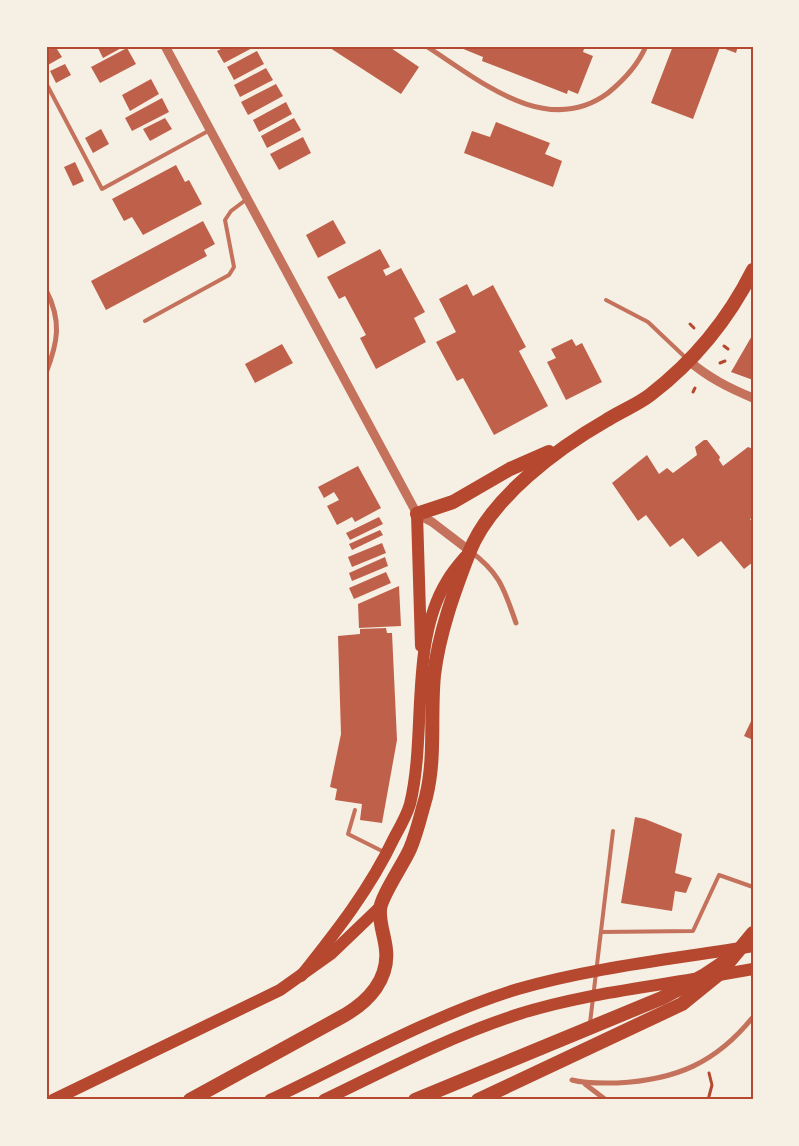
<svg xmlns="http://www.w3.org/2000/svg" width="799" height="1146" font-family="Montserrat,sans-serif">
  <style>
    .building { fill: #bf614a }
    .lines { fill: none; stroke-linecap: round; stroke-linejoin: round }
    .path { stroke: #b5482f; stroke-width: 3 }
    .service { stroke: #c5725c; stroke-width: 4 }
    .minor { stroke: #c5725c; stroke-width: 5 }
    .tertiary { stroke: #c5725c; stroke-width: 9 }
    .primary { stroke: #b5482f; stroke-width: 12 }
    .trunk { stroke: #b5482f; stroke-width: 14 }
    .neatline { fill: none; stroke: #b5482f; stroke-width: 2 }
  </style>
  <rect width="100%" height="100%" fill="#f6efe4"/>
  <g class="building">
    <polygon points="55,46 62,57 48,65 46,51"/>
    <polygon points="97,46 125,46 103,58"/>
    <polygon points="227,46 256,46 224,63 217,51"/>
    <polygon points="327,46 388,46 419,67 401,94"/>
    <polygon points="456,46 578,46 584,49 583,52 593,56 578,94 568,90 567,94 482,61 483,57"/>
    <polygon points="673,46 738,46 736,53 720,47 693,119 651,103"/>
    <polygon points="127,48 136,64 100,83 91,67"/>
    <polygon points="257,51 264,64 234,80 227,67"/>
    <polygon points="65,64 71,75 56,83 50,71"/>
    <polygon points="266,68 273,80 240,97 234,85"/>
    <polygon points="151,79 159,94 130,111 122,95"/>
    <polygon points="276,84 283,96 248,115 241,102"/>
    <polygon points="162,98 169,112 132,131 125,118"/>
    <polygon points="286,102 292,114 259,132 253,120"/>
    <polygon points="165,118 172,129 150,141 143,129"/>
    <polygon points="294,118 301,130 267,148 261,136"/>
    <polygon points="496,122 550,143 545,154 562,161 553,187 464,153 472,131 490,137"/>
    <polygon points="101,129 109,144 93,153 85,138"/>
    <polygon points="303,137 311,153 279,170 270,154"/>
    <polygon points="75,162 84,181 73,186 64,167"/>
    <polygon points="176,165 185,182 189,180 202,204 143,235 132,217 124,221 112,199"/>
    <polygon points="333,220 346,243 318,258 306,235"/>
    <polygon points="203,221 215,244 204,250 207,256 106,310 91,281"/>
    <polygon points="380,249 390,267 383,270 386,276 401,268 425,312 414,318 426,342 376,369 360,338 366,335 345,296 339,299 327,277"/>
    <polygon points="467,284 473,296 493,285 526,347 519,351 548,406 494,435 463,378 457,381 436,342 456,332 439,299"/>
    <polygon points="753,334 753,380 731,372"/>
    <polygon points="572,339 576,346 582,343 602,382 566,400 547,362 556,358 551,349"/>
    <polygon points="282,344 293,363 255,383 245,364"/>
    <polygon points="704,440 707,440 720,457 719,460 723,466 748,447 753,449 753,517 750,519 753,523 753,562 744,569 721,541 698,557 683,538 670,547 646,515 638,521 612,483 647,455 659,474 667,468 673,473 697,455 695,447"/>
    <polygon points="358,466 381,508 355,522 352,517 337,525 327,506 339,500 334,492 324,498 318,487"/>
    <polygon points="379,517 383,524 350,540 346,533"/>
    <polygon points="380,530 383,535 352,550 349,544"/>
    <polygon points="382,543 386,553 352,567 348,557"/>
    <polygon points="385,557 388,566 352,581 349,573"/>
    <polygon points="386,572 391,583 354,599 349,588"/>
    <polygon points="399,586 401,626 359,628 358,604"/>
    <polygon points="386,628 387,633 392,633 397,740 382,823 360,820 362,804 335,800 337,789 330,787 341,734 338,636 360,634 360,629"/>
    <polygon points="753,717 753,740 744,736"/>
    <polygon points="635,817 645,819 682,834 675,873 692,878 686,893 675,891 672,911 621,903"/>
  </g>
  <g class="lines">
    <g class="path">
      <polyline points="690,324 694,328"/>
      <polyline points="724,346 728,349"/>
      <polyline points="720,363 725,361"/>
      <polyline points="693,392 695,388"/>
      <polyline points="665,1100 676,1100"/>
      <polyline points="708,1100 712,1085 709,1073"/>
    </g>
    <g class="service">
      <polyline points="46,83 102,189 210,130"/>
      <polyline points="606,300 648,322 687,359"/>
      <polyline points="145,321 229,275 234,267 225,220 231,211 247,199"/>
      <polyline points="355,810 348,834 384,852"/>
      <polyline points="601,932 693,931 719,875 753,887"/>
      <polyline points="590,1023 613,831"/>
    </g>
    <g class="minor">
      <path d="M426,46C478,79 546,139 608,93C624,80 638,65 646,46"/>
      <path d="M46,290C62,321 58,342 46,373"/>
      <path d="M470,551C500,573 504,589 516,623"/>
      <path d="M572,1080C587,1084 602,1083 617,1083C676,1080 716,1063 753,1017"/>
      <polyline points="585,1084 606,1100"/>
    </g>
    <g class="tertiary">
      <polyline points="165,46 417,514 432,522 470,551"/>
      <path d="M689,361C709,378 729,388 753,398"/>
    </g>
    <g class="primary">
      <polyline points="417,514 421,646"/>
      <path d="M301,976C336,932 370,889 394,838C400,827 407,815 410,804C427,735 409,642 447,581C452,572 459,564 465,557"/>
      <polyline points="713,976 753,969"/>
      <polyline points="53,1100 280,990 332,953 379,908"/>
      <path d="M270,1100C350,1062 433,1015 518,989C594,967 675,959 753,946"/>
      <path d="M324,1100C388,1069 451,1036 519,1014C575,996 635,989 694,979"/>
    </g>
    <g class="trunk">
      <polyline points="417,514 453,502 510,469 549,452"/>
      <path d="M190,1100L345,1015C369,1001 389,979 386,950C385,937 379,923 380,910C380,898 404,863 410,849C417,833 421,814 426,797C436,757 430,716 434,675C439,633 454,592 469,553C490,498 558,448 607,420C621,411 637,405 650,395C693,362 729,318 753,270"/>
      <polyline points="415,1100 662,998 703,976 733,956"/>
      <polyline points="478,1100 682,1004 719,974 753,933"/>
    </g>
  </g>
  <rect width="799" height="1146" fill="none" stroke="#f6efe4" stroke-width="95"/>
  <rect x="48" y="48" width="704" height="1050" class="neatline"/>
</svg>
